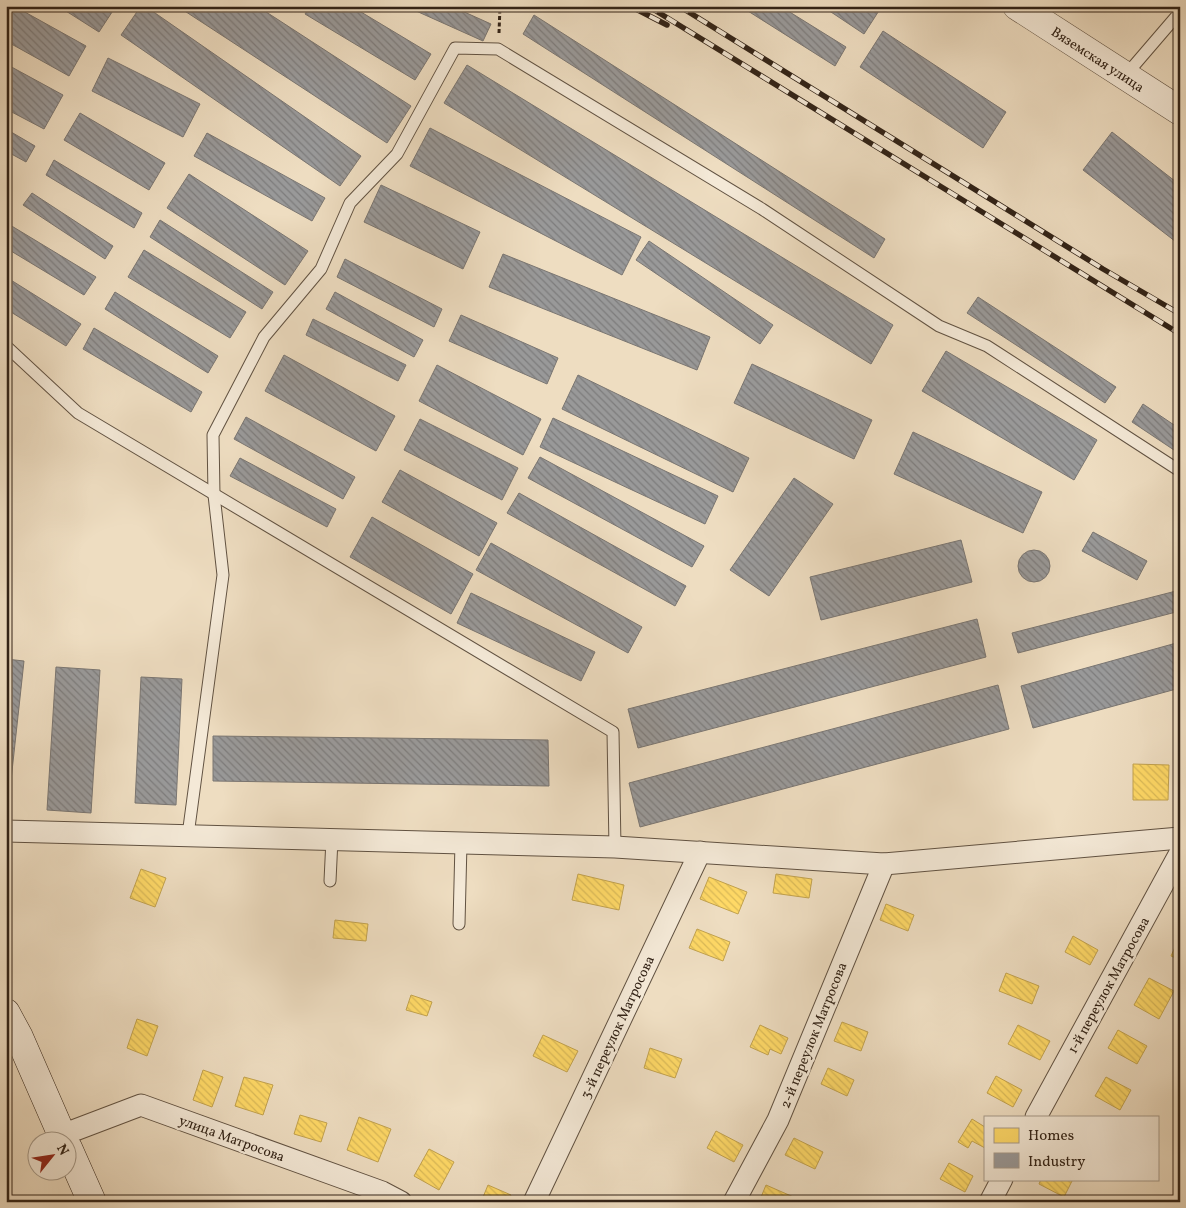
<svg xmlns="http://www.w3.org/2000/svg" width="1186" height="1208" font-family="Vollkorn,serif">
  <style>
    .homes { fill: url(#homes-back-hatch); stroke: #c2a24e }
    .industry { fill: url(#industry-back-hatch); stroke: #7a7672 }
    .lines { fill: none; stroke-linecap: round; stroke-linejoin: round }
    .service-casing { stroke: #615242; stroke-width: 13 }
    .minor-casing { stroke: #615242; stroke-width: 23 }
    .tertiary-casing { stroke: #615242; stroke-width: 29 }
    .secondary-casing { stroke: #322317; stroke-width: 29 }
    .path { stroke: #322317; stroke-width: 3; stroke-dasharray: 4 2.5; stroke-linecap: butt }
    .service { stroke: #f4e9d7; stroke-width: 11 }
    .minor { stroke: #f4e9d7; stroke-width: 21 }
    .tertiary { stroke: #f4e9d7; stroke-width: 28 }
    .secondary { stroke: #f4e9d7; stroke-width: 28 }
    .rail-casing { stroke: #322317; stroke-width: 5.5 }
    .rail { stroke: #f4e9d7; stroke-width: 4; stroke-dasharray: 11; stroke-linecap: butt }
    .labels { text-anchor: middle; stroke-width: 5; stroke-linejoin: round; paint-order: stroke }
    .street-label { font-size: 14px; fill: #322317; stroke: #f4e9d7 }
  </style>
  <defs>
    <pattern id="homes-back-hatch" width="6" height="6" patternUnits="userSpaceOnUse" patternTransform="scale(1.25)"><rect width="6" height="6" fill="#ffd966"/><path d="M-1 5l2 2M0 0l6 6M5-1l2 2" fill="none" stroke="#dbba58"/></pattern>
    <pattern id="industry-back-hatch" width="6" height="6" patternUnits="userSpaceOnUse" patternTransform="scale(1.25)"><rect width="6" height="6" fill="#999"/><path d="M-1 5l2 2M0 0l6 6M5-1l2 2" fill="none" stroke="#7d7c7c"/></pattern>
  </defs>
  <rect width="100%" height="100%" fill="#eeddc1"/>
  <filter id="stains"><feTurbulence type="fractalNoise" baseFrequency=".004" numOctaves="4"/><feColorMatrix values="0 0 0 0 .2 0 0 0 0 .09 0 0 0 0 .02 0 0 0 .5 -.17"/></filter>
  <radialGradient id="worn" r=".72"><stop offset=".6" stop-color="#630" stop-opacity="0"/><stop offset="1" stop-color="#630" stop-opacity=".3"/></radialGradient>
  <g class="homes">
    <polygon points="1133,764 1169,765 1168,800 1133,800"/>
    <polygon points="141,869 166,878 155,907 130,898"/>
    <polygon points="578,874 624,885 619,910 572,900"/>
    <polygon points="776,874 812,879 809,898 773,893"/>
    <polygon points="709,877 747,892 738,914 700,899"/>
    <polygon points="886,904 914,915 908,931 880,920"/>
    <polygon points="335,920 368,924 366,941 333,938"/>
    <polygon points="697,929 730,942 723,961 689,948"/>
    <polygon points="1073,936 1098,950 1090,965 1065,952"/>
    <polygon points="1180,936 1180,960 1171,956"/>
    <polygon points="1006,973 1039,986 1032,1004 999,991"/>
    <polygon points="1149,978 1174,991 1159,1019 1134,1005"/>
    <polygon points="411,995 432,1002 427,1016 406,1010"/>
    <polygon points="137,1019 158,1026 147,1056 127,1048"/>
    <polygon points="842,1022 868,1032 861,1051 834,1041"/>
    <polygon points="760,1025 788,1038 781,1054 770,1049 768,1055 750,1047"/>
    <polygon points="1018,1025 1050,1041 1040,1060 1008,1044"/>
    <polygon points="1118,1030 1147,1046 1137,1064 1108,1048"/>
    <polygon points="543,1035 578,1051 567,1072 533,1056"/>
    <polygon points="650,1048 682,1059 675,1078 644,1068"/>
    <polygon points="828,1068 854,1080 847,1096 821,1084"/>
    <polygon points="203,1070 223,1077 212,1107 193,1100"/>
    <polygon points="996,1076 1022,1090 1013,1107 987,1093"/>
    <polygon points="244,1077 273,1085 263,1115 235,1106"/>
    <polygon points="1106,1077 1131,1090 1120,1110 1095,1096"/>
    <polygon points="300,1115 327,1123 321,1142 294,1134"/>
    <polygon points="359,1117 391,1129 378,1162 347,1150"/>
    <polygon points="972,1119 985,1127 985,1148 972,1141 968,1148 958,1142"/>
    <polygon points="716,1131 743,1145 734,1162 707,1148"/>
    <polygon points="794,1138 823,1152 815,1169 785,1155"/>
    <polygon points="429,1149 454,1162 439,1190 414,1176"/>
    <polygon points="949,1163 973,1176 965,1192 940,1179"/>
    <polygon points="1041,1179 1073,1179 1064,1197 1039,1184"/>
    <polygon points="488,1185 511,1195 508,1202 481,1202"/>
    <polygon points="766,1185 805,1202 759,1202"/>
  </g>
  <g class="industry">
    <polygon points="6,6 14,6 86,46 69,76 6,41"/>
    <polygon points="58,6 116,6 99,32"/>
    <polygon points="141,6 145,6 361,156 340,186 121,35"/>
    <polygon points="177,6 257,6 411,106 387,143"/>
    <polygon points="310,6 351,6 431,54 415,80 305,14"/>
    <polygon points="405,6 451,6 491,24 483,41"/>
    <polygon points="740,6 780,6 846,47 835,66"/>
    <polygon points="822,6 882,6 864,34"/>
    <polygon points="534,15 885,239 874,258 523,34"/>
    <polygon points="883,31 1006,112 983,148 860,67"/>
    <polygon points="108,58 200,104 183,137 92,91"/>
    <polygon points="6,64 63,95 44,129 6,109"/>
    <polygon points="467,65 893,325 871,364 444,103"/>
    <polygon points="80,113 165,163 149,190 64,140"/>
    <polygon points="430,128 641,237 622,275 410,166"/>
    <polygon points="6,129 35,146 26,162 6,151"/>
    <polygon points="1112,132 1180,185 1180,245 1083,170"/>
    <polygon points="207,133 325,198 312,221 194,156"/>
    <polygon points="54,160 142,213 134,228 46,175"/>
    <polygon points="189,174 308,251 285,285 167,208"/>
    <polygon points="381,185 480,232 463,269 364,222"/>
    <polygon points="32,193 113,246 105,259 23,205"/>
    <polygon points="160,220 273,292 262,309 150,237"/>
    <polygon points="10,225 96,277 84,295 6,248 6,231"/>
    <polygon points="649,241 773,325 760,344 636,260"/>
    <polygon points="144,250 246,312 230,338 128,277"/>
    <polygon points="503,254 710,337 697,370 489,287"/>
    <polygon points="345,259 442,309 434,327 337,277"/>
    <polygon points="6,277 81,324 66,346 6,309"/>
    <polygon points="115,292 218,356 208,373 105,309"/>
    <polygon points="335,292 423,340 414,357 326,309"/>
    <polygon points="978,297 1116,387 1105,403 967,313"/>
    <polygon points="461,315 558,358 547,384 449,341"/>
    <polygon points="313,319 406,365 398,381 306,335"/>
    <polygon points="94,328 202,392 191,412 83,349"/>
    <polygon points="946,351 1097,440 1074,480 922,391"/>
    <polygon points="284,355 395,416 376,451 265,391"/>
    <polygon points="752,364 872,420 854,459 734,403"/>
    <polygon points="437,365 541,419 523,455 419,401"/>
    <polygon points="578,375 749,458 733,492 562,409"/>
    <polygon points="1143,404 1180,429 1180,454 1132,422"/>
    <polygon points="246,417 355,477 343,499 234,439"/>
    <polygon points="553,418 718,496 705,524 540,447"/>
    <polygon points="420,419 518,468 502,500 404,450"/>
    <polygon points="913,432 1042,492 1023,533 894,474"/>
    <polygon points="540,457 704,546 692,567 528,478"/>
    <polygon points="240,458 336,509 327,527 230,476"/>
    <polygon points="400,470 497,523 479,556 382,502"/>
    <polygon points="794,478 833,504 769,596 730,570"/>
    <polygon points="519,493 686,586 675,606 507,513"/>
    <polygon points="372,517 473,574 451,614 350,557"/>
    <polygon points="1093,532 1147,561 1137,580 1082,551"/>
    <polygon points="961,540 972,582 821,620 810,577"/>
    <polygon points="491,543 642,627 628,653 476,570"/>
    <circle cx="1034" cy="566" r="16"/>
    <polygon points="1180,590 1180,611 1018,653 1012,633"/>
    <polygon points="471,593 595,652 581,681 457,623"/>
    <polygon points="977,619 986,657 638,748 628,709"/>
    <polygon points="1180,642 1180,688 1033,728 1021,686"/>
    <polygon points="6,659 24,661 8,808 6,808"/>
    <polygon points="56,667 100,670 91,813 47,810"/>
    <polygon points="141,677 182,679 176,805 135,803"/>
    <polygon points="998,685 1009,729 640,827 629,783"/>
    <polygon points="213,736 548,740 549,786 213,781"/>
  </g>
  <g class="lines">
    <defs>
      <g id="service">
        <polyline points="1125,76 1180,12"/>
        <polyline points="6,346 78,413 613,732 615,847"/>
        <polyline points="188,835 223,575 214,495 213,435 264,337 321,269 350,203 397,154 455,48 498,49 762,209 939,326 987,346 1180,471"/>
        <polyline points="330,881 332,839"/>
        <polyline points="459,924 461,843"/>
      </g>
      <g id="minor">
        <polyline points="6,831 615,847 884,864 1180,838"/>
        <polyline points="1036,1117 1180,853"/>
        <polyline points="62,1135 141,1105 382,1192 401,1202"/>
        <polyline points="534,1202 700,852"/>
        <polyline points="734,1202 778,1120 884,864"/>
        <polyline points="990,1202 1002,1179"/>
      </g>
      <polyline id="tertiary" points="1017,6 1180,111"/>
      <g id="secondary">
        <polyline points="6,1013 19,1037 64,1140"/>
        <polyline points="68,1148 92,1202"/>
      </g>
    </defs>
    <use href="#service" class="service-casing"/>
    <use href="#minor" class="minor-casing"/>
    <use href="#tertiary" class="tertiary-casing"/>
    <use href="#secondary" class="secondary-casing"/>
    <polyline class="path" points="499,33 500,6"/>
    <use href="#service" class="service"/>
    <use href="#minor" class="minor"/>
    <use href="#tertiary" class="tertiary"/>
    <use href="#secondary" class="secondary"/>
    <defs>
      <g id="rail">
        <polyline points="630,6 667,25"/>
        <polyline points="648,6 1180,334"/>
        <polyline points="679,6 1103,269 1180,314"/>
      </g>
    </defs>
    <use href="#rail" class="rail-casing"/>
    <use href="#rail" class="rail"/>
  </g>
  <g class="labels">
    <g class="street-label">
      <text transform="translate(1098 59) rotate(33)" y="5">Вяземская улица</text>
      <text transform="translate(1108 985) rotate(-61)" y="5">1-й переулок Матросова</text>
      <text transform="translate(617 1027) rotate(-65)" y="5">3-й переулок Матросова</text>
      <text transform="translate(813 1035) rotate(-68)" y="5">2-й переулок Матросова</text>
      <text transform="translate(232 1138) rotate(20)" y="5">улица Матросова</text>
    </g>
  </g>
  <rect width="1186" height="1208" fill="none" stroke="#eeddc1" stroke-width="25"/>
  <rect x="8" y="8" width="1171" height="1193" fill="none" stroke="#322317" stroke-width="2.5"/>
  <rect x="12" y="12" width="1161" height="1183" fill="none" stroke="#322317"/>
  <rect x="984" y="1116" width="175" height="65" fill="#f4e9d7" stroke="#a69a8a"/>
  <rect x="994" y="1128" width="25" height="15" fill="#ffd966" stroke="#a69a8a"/>
  <text x="1028" y="1140" font-size="15" fill="#322317">Homes</text>
  <rect x="994" y="1153" width="25" height="15" fill="#999999" stroke="#a69a8a"/>
  <text x="1028" y="1166" font-size="15" fill="#322317">Industry</text>
  <g transform="translate(52 1156) rotate(60)"><circle r="24" fill="#f4e9d7" stroke="#a69a8a"/>
  <path d="M0-4L9 19L0 12L-9 19Z" fill="#8f2418"/>
  <text y="-8" font-size="14" font-weight="bold" text-anchor="middle" fill="#322317">N</text>
  </g>
  <rect width="100%" height="100%" filter="url(#stains)"/>
  <rect width="100%" height="100%" fill="url(#worn)"/>
</svg>
